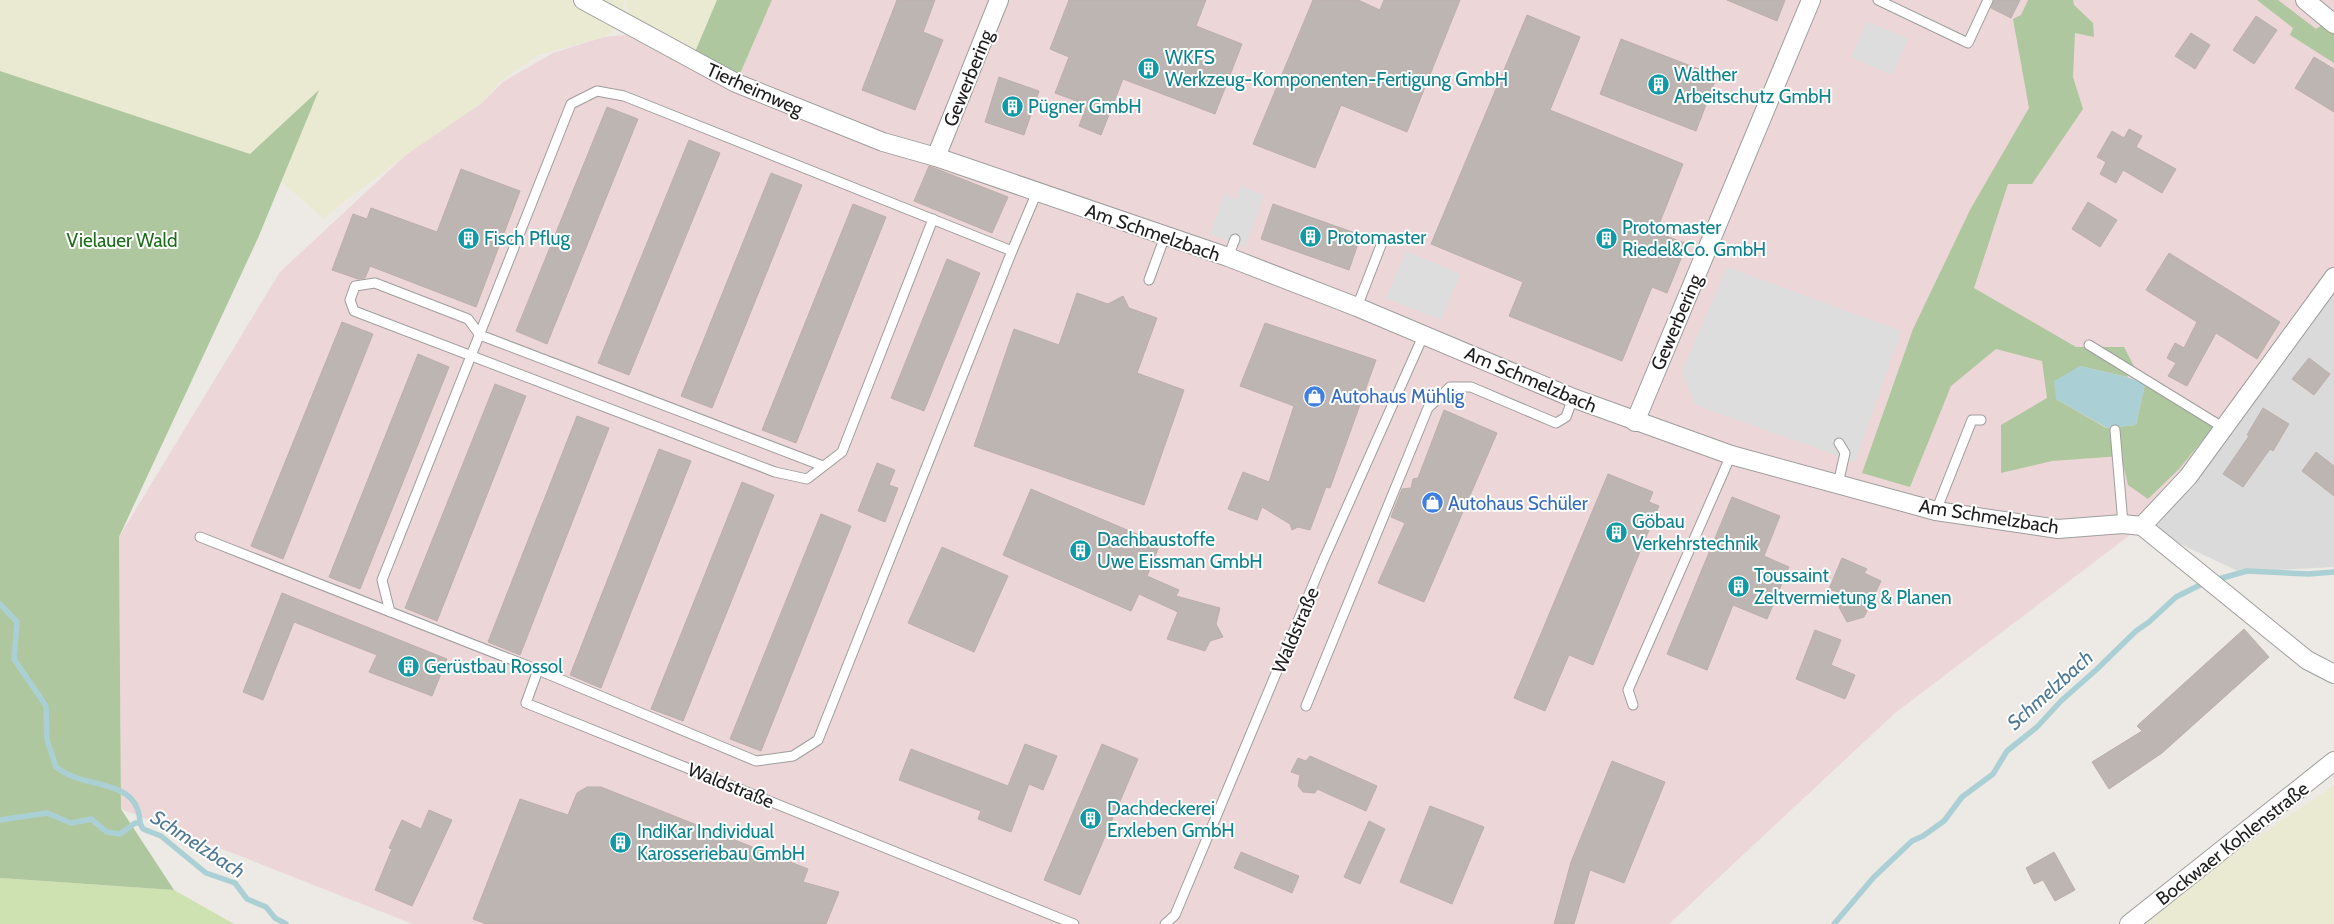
<svg xmlns="http://www.w3.org/2000/svg" width="2334" height="924" font-family="Cabin,sans-serif">
  <style>
    .residential { fill: #dbdada }
    .commercial { fill: #ecd6d7 }
    .farmland { fill: #eae9d2 }
    .grass { fill: #cee1b0 }
    .forest { fill: #afc79e }
    .parking { fill: #ddd }
    .water { fill: #aad0d5 }
    .lines { fill: none; stroke-linecap: round; stroke-linejoin: round }
    .stream { stroke: #aad0d5; stroke-width: 5.5 }
    .building { fill: #bdb5b2; stroke: #bdafa9 }
    .lane-casing { stroke: #9e9e9e; stroke-width: 11 }
    .street-casing { stroke: #9e9e9e; stroke-width: 20 }
    .lane { stroke: #fff; stroke-width: 9 }
    .street { stroke: #fff; stroke-width: 18 }
    .labels { text-anchor: middle; stroke-width: 4; stroke-linejoin: round; paint-order: stroke }
    .culture-label { font-size: 19px; fill: #0d838f; stroke: #fff; text-anchor: start }
    .street-label { font-size: 19px; fill: #1d1d1d; stroke: #fff }
    .park-label { font-size: 19px; fill: #1b6d19; stroke: #fff }
    .shop-label { font-size: 19px; fill: #366cbe; stroke: #fff; text-anchor: start }
    .water-label { font-size: 20px; font-style: italic; fill: #4f7892; stroke: #fff }
  </style>
  <rect width="100%" height="100%" fill="#ede9e4"/>
  <polygon class="residential" points="2334,278 2334,567 2240,572 2142,526"/>
  <polygon class="commercial" points="772,0 2334,0 2334,278 2142,526 1895,713 1669,924 413,924 121,809 119,537 280,272 407,154 482,103 503,82 553,53 604,37 625,35 691,59 736,83"/>
  <g class="farmland">
    <polygon points="0,0 623,0 627,22 604,37 538,55 498,83 482,103 407,154 323,218 250,154 0,71"/>
    <polygon points="625,0 717,0 692,59 629,16"/>
    <polygon points="2334,785 2334,924 2144,924 2188,885"/>
  </g>
  <polygon class="grass" points="0,878 174,890 234,924 0,924"/>
  <g class="forest">
    <polygon points="717,0 772,0 736,83 692,59"/>
    <polygon points="2028,0 2073,0 2074,5 2093,23 2094,37 2075,33 2073,77 2083,109 2032,184 2008,184 1974,288 2076,347 2124,347 2135,368 2127,377 2080,366 2056,399 2106,428 2136,425 2145,384 2215,425 2179,469 2148,499 2128,485 2121,456 2052,461 2001,473 2001,425 2047,398 2042,361 1996,349 1951,386 1910,487 1862,473 1913,329 1971,208 2029,108 2013,19 2021,15"/>
    <polygon points="2257,0 2278,0 2316,29 2324,24 2334,33 2334,63 2290,35 2293,28"/>
    <polygon points="0,71 250,154 319,90 258,238 119,537 121,809 174,890 0,878"/>
  </g>
  <g class="parking">
    <polygon points="1867,21 1908,39 1892,75 1851,57"/>
    <polygon points="1241,186 1264,195 1245,247 1210,234 1224,194 1237,199"/>
    <polygon points="1406,251 1460,274 1441,320 1386,298"/>
    <polygon points="1727,267 1901,331 1855,462 1695,405 1682,371"/>
  </g>
  <polygon class="water" points="2080,366 2127,377 2145,384 2136,425 2107,428 2056,399 2054,381"/>
  <g class="lines">
    <g class="stream">
      <polyline points="2215,580 2247,571 2309,574 2334,572"/>
      <path d="M0,604L17,622L14,659L46,706L47,740L56,767C62,771 69,776 77,778C104,787 139,786 140,823"/>
      <polyline points="0,820 47,813 71,823 91,819 107,832 120,834 135,823 140,823 143,829 161,836 206,873 235,883 247,899 266,907 275,918 286,924"/>
      <polyline points="1834,924 1874,877 1912,841 1923,836 1944,821 1962,797 1993,774 2007,751 2037,727 2061,701 2096,670 2136,631 2149,622 2176,597 2206,582"/>
    </g>
  </g>
  <g class="building">
    <polygon points="897,0 935,0 923,32 943,40 915,110 862,90"/>
    <polygon points="1069,0 1206,0 1196,26 1242,44 1215,114 1123,79 1101,135 1079,126 1087,105 1055,93 1069,57 1050,49"/>
    <polygon points="1313,0 1358,0 1380,10 1384,0 1460,0 1407,132 1341,105 1315,168 1253,144"/>
    <polygon points="1727,0 1785,0 1777,21"/>
    <polygon points="1994,0 2020,0 2011,18 1991,8"/>
    <polygon points="1527,15 1580,37 1550,110 1683,164 1656,232 1687,244 1667,293 1652,287 1622,361 1509,316 1523,282 1431,244"/>
    <polygon points="2256,16 2277,30 2254,64 2233,50"/>
    <polygon points="2191,33 2210,45 2195,69 2175,56"/>
    <polygon points="1621,39 1717,76 1696,131 1600,94"/>
    <polygon points="2314,57 2334,69 2334,112 2295,88"/>
    <polygon points="999,77 1039,91 1024,135 985,122"/>
    <polygon points="607,107 638,119 547,344 516,331"/>
    <polygon points="2129,129 2142,136 2136,147 2176,169 2162,193 2123,170 2116,183 2100,174 2106,162 2097,157 2112,131 2124,138"/>
    <polygon points="689,140 720,153 629,375 598,363"/>
    <polygon points="929,166 1008,197 992,233 914,201"/>
    <polygon points="461,169 520,191 476,307 370,266 365,278 358,279 332,270 353,214 367,219 371,208 437,232"/>
    <polygon points="771,173 802,185 712,408 681,396"/>
    <polygon points="2088,202 2117,220 2100,247 2072,229"/>
    <polygon points="853,204 886,217 796,443 762,430"/>
    <polygon points="1273,204 1361,235 1349,270 1261,239"/>
    <polygon points="2169,253 2280,322 2257,359 2216,333 2187,386 2168,376 2176,363 2167,358 2175,343 2184,348 2197,322 2146,290"/>
    <polygon points="947,259 980,273 924,411 891,398"/>
    <polygon points="1077,293 1108,304 1123,296 1129,308 1157,318 1137,373 1184,390 1144,505 974,446 1014,329 1059,345"/>
    <polygon points="342,322 373,334 283,559 251,546"/>
    <polygon points="1265,323 1376,360 1330,488 1326,487 1310,530 1298,527 1292,530 1290,524 1262,507 1257,520 1228,509 1243,472 1269,482 1294,406 1240,386"/>
    <polygon points="418,354 449,367 360,589 329,577"/>
    <polygon points="2309,358 2330,374 2314,395 2292,379"/>
    <polygon points="495,384 526,396 437,621 405,608"/>
    <polygon points="2263,408 2289,424 2273,451 2270,449 2243,487 2223,474 2249,436 2247,435"/>
    <polygon points="1444,410 1497,433 1424,602 1378,583 1405,523 1391,517 1402,489 1411,488 1413,479 1418,478"/>
    <polygon points="577,416 609,428 520,655 488,642"/>
    <polygon points="659,449 691,461 601,688 570,675"/>
    <polygon points="2316,452 2334,466 2334,496 2302,471"/>
    <polygon points="877,463 895,470 889,485 898,488 885,522 858,511"/>
    <polygon points="1608,474 1653,492 1649,502 1659,506 1593,665 1569,655 1545,711 1514,698"/>
    <polygon points="742,482 774,495 683,721 651,709"/>
    <polygon points="1031,489 1160,544 1147,576 1179,590 1176,596 1220,608 1216,624 1223,637 1210,641 1205,651 1167,639 1178,612 1139,594 1131,611 1003,555"/>
    <polygon points="1732,497 1780,516 1764,556 1789,567 1767,619 1733,605 1707,670 1667,654"/>
    <polygon points="821,514 851,526 761,751 730,739"/>
    <polygon points="942,547 1008,576 974,652 908,623"/>
    <polygon points="1842,558 1867,569 1864,573 1881,581 1864,617 1847,622 1839,607 1845,594 1829,589"/>
    <polygon points="282,593 447,659 432,696 369,672 377,655 294,622 263,700 243,692"/>
    <polygon points="2244,629 2269,657 2162,753 2109,789 2092,762 2142,731 2137,726"/>
    <polygon points="1815,630 1841,640 1831,665 1855,675 1845,699 1796,679"/>
    <polygon points="1025,744 1057,756 1043,790 1029,784 1011,832 978,819 981,811 899,780 911,749 1008,786"/>
    <polygon points="1102,744 1138,759 1080,895 1044,880"/>
    <polygon points="1310,756 1377,786 1366,811 1317,789 1315,793 1303,792 1298,786 1300,775 1291,772 1298,758 1306,761"/>
    <polygon points="1612,761 1665,782 1624,883 1590,870 1574,924 1554,924 1571,862"/>
    <polygon points="587,787 601,787 808,869 803,882 839,892 826,924 486,924 473,919 520,799 568,815 577,793"/>
    <polygon points="1430,806 1484,827 1452,904 1400,882"/>
    <polygon points="429,810 452,820 412,906 375,890 392,849 389,848 402,820 421,829"/>
    <polygon points="1369,821 1385,829 1360,884 1344,877"/>
    <polygon points="1241,852 1299,876 1292,893 1234,868"/>
    <polygon points="2054,852 2075,890 2055,901 2043,880 2034,884 2026,868"/>
  </g>
  <g class="lines">
    <defs>
      <g id="lane">
        <polyline points="1878,0 1968,43 1988,0"/>
        <polyline points="1228,257 1235,239"/>
        <polyline points="1149,280 1165,236"/>
        <polyline points="1357,307 1383,240"/>
        <polyline points="2089,345 2224,428"/>
        <polyline points="2115,430 2123,524"/>
        <polyline points="823,466 480,335 468,319 375,283 355,286 350,300 354,311 775,472 807,479 842,452 933,219"/>
        <polyline points="1838,484 1845,453 1839,443"/>
        <polyline points="1936,511 1972,420 1981,420"/>
        <polyline points="200,537 538,670 756,761 793,756 818,740 1012,251 1037,192"/>
        <polyline points="390,612 382,580 571,104 597,91 624,96 1012,251"/>
        <polyline points="538,670 526,703 1074,924"/>
        <polyline points="1633,705 1628,690 1731,455"/>
        <polyline points="1306,706 1428,408 1450,387 1471,387 1556,423 1566,417 1573,398"/>
        <polyline points="1165,924 1175,915 1323,561 1424,334"/>
      </g>
      <g id="street">
        <polyline points="583,0 736,83 883,142 936,157 1228,257 1357,307 1573,398 1731,455 1936,511 2058,529 2123,524 2142,526 2307,660 2334,674"/>
        <polyline points="2305,0 2334,24"/>
        <polyline points="936,157 999,0"/>
        <polyline points="1635,422 1811,0"/>
        <polyline points="2142,526 2188,477 2334,277"/>
        <polyline points="2129,924 2334,761"/>
      </g>
    </defs>
    <use href="#lane" class="lane-casing"/>
    <use href="#street" class="street-casing"/>
    <use href="#lane" class="lane"/>
    <use href="#street" class="street"/>
  </g>
  <defs>
    <symbol id="building-disc" viewBox="-11 -11 22 22"><circle r="9.5" fill="#0f9aa8" stroke="#fff"/><path d="M-4-6H4V6H1V3H-1V6H-4ZM-2.5-4.3h1.7v1.8h-1.7ZM.8-4.3h1.7v1.8H.8ZM-2.5-1h1.7V.8h-1.7ZM.8-1h1.7V.8H.8Z" fill="#fff"/></symbol>
    <symbol id="shop-disc" viewBox="-11 -11 22 22"><circle r="9.5" fill="#3f7fe0" stroke="#fff"/><path d="M-5-2.5h2.3a2.7 3.5 0 0 1 5.4 0H5L5.5 6h-11ZM-1.5-2.5h3a1.5 2.3 0 0 0-3 0Z" fill="#fff"/></symbol>
  </defs>
  <g fill-rule="evenodd">
    <use href="#building-disc" x="1136" y="56" width="25" height="25"/>
    <use href="#building-disc" x="1646" y="72" width="25" height="25"/>
    <use href="#building-disc" x="1000" y="94" width="25" height="25"/>
    <use href="#building-disc" x="1298" y="224" width="25" height="25"/>
    <use href="#building-disc" x="456" y="226" width="25" height="25"/>
    <use href="#building-disc" x="1594" y="226" width="25" height="25"/>
    <use href="#shop-disc" x="1302" y="384" width="25" height="25"/>
    <use href="#shop-disc" x="1420" y="490" width="25" height="25"/>
    <use href="#building-disc" x="1604" y="520" width="25" height="25"/>
    <use href="#building-disc" x="1068" y="538" width="25" height="25"/>
    <use href="#building-disc" x="1726" y="574" width="25" height="25"/>
    <use href="#building-disc" x="396" y="654" width="25" height="25"/>
    <use href="#building-disc" x="1078" y="806" width="25" height="25"/>
    <use href="#building-disc" x="608" y="830" width="25" height="25"/>
  </g>
  <g class="labels">
    <g class="culture-label">
      <text x="1165" y="64">WKFS<tspan x="1165" dy="22">Werkzeug-Komponenten-Fertigung GmbH</tspan></text>
      <text x="1674" y="81">Walther<tspan x="1674" dy="22">Arbeitschutz GmbH</tspan></text>
      <text x="1028" y="113">Pügner GmbH</text>
      <text x="1622" y="234">Protomaster<tspan x="1622" dy="22">Riedel&amp;Co. GmbH</tspan></text>
      <text x="1327" y="244">Protomaster</text>
      <text x="484" y="245">Fisch Pflug</text>
      <text x="1632" y="528">Göbau<tspan x="1632" dy="22">Verkehrstechnik</tspan></text>
      <text x="1097" y="546">Dachbaustoffe<tspan x="1097" dy="22">Uwe Eissman GmbH</tspan></text>
      <text x="1754" y="582">Toussaint<tspan x="1754" dy="22">Zeltvermietung &amp; Planen</tspan></text>
      <text x="424" y="673">Gerüstbau Rossol</text>
      <text x="1107" y="815">Dachdeckerei<tspan x="1107" dy="22">Erxleben GmbH</tspan></text>
      <text x="637" y="838">IndiKar Individual<tspan x="637" dy="22">Karosseriebau GmbH</tspan></text>
    </g>
    <g class="street-label">
      <text transform="translate(968 78) rotate(-68)" y="7">Gewerbering</text>
      <text transform="translate(755 89) rotate(24)" y="7">Tierheimweg</text>
      <text transform="translate(1153 232) rotate(19)" y="7">Am Schmelzbach</text>
      <text transform="translate(1676 322) rotate(-67)" y="7">Gewerbering</text>
      <text transform="translate(1531 379) rotate(23)" y="7">Am Schmelzbach</text>
      <text transform="translate(1989 516) rotate(9)" y="7">Am Schmelzbach</text>
      <text transform="translate(1295 630) rotate(-67)" y="7">Waldstraße</text>
      <text transform="translate(731 785) rotate(22)" y="7">Waldstraße</text>
      <text transform="translate(2232 843) rotate(-38)" y="7">Bockwaer Kohlenstraße</text>
    </g>
    <g class="park-label">
      <text x="122" y="247">Vielauer Wald</text>
    </g>
    <g class="shop-label">
      <text x="1331" y="403">Autohaus Mühlig</text>
      <text x="1448" y="510">Autohaus Schüler</text>
    </g>
    <g class="water-label">
      <text transform="translate(2050 690) rotate(-42)" y="7">Schmelzbach</text>
      <text transform="translate(198 844) rotate(33)" y="7">Schmelzbach</text>
    </g>
  </g>
</svg>
